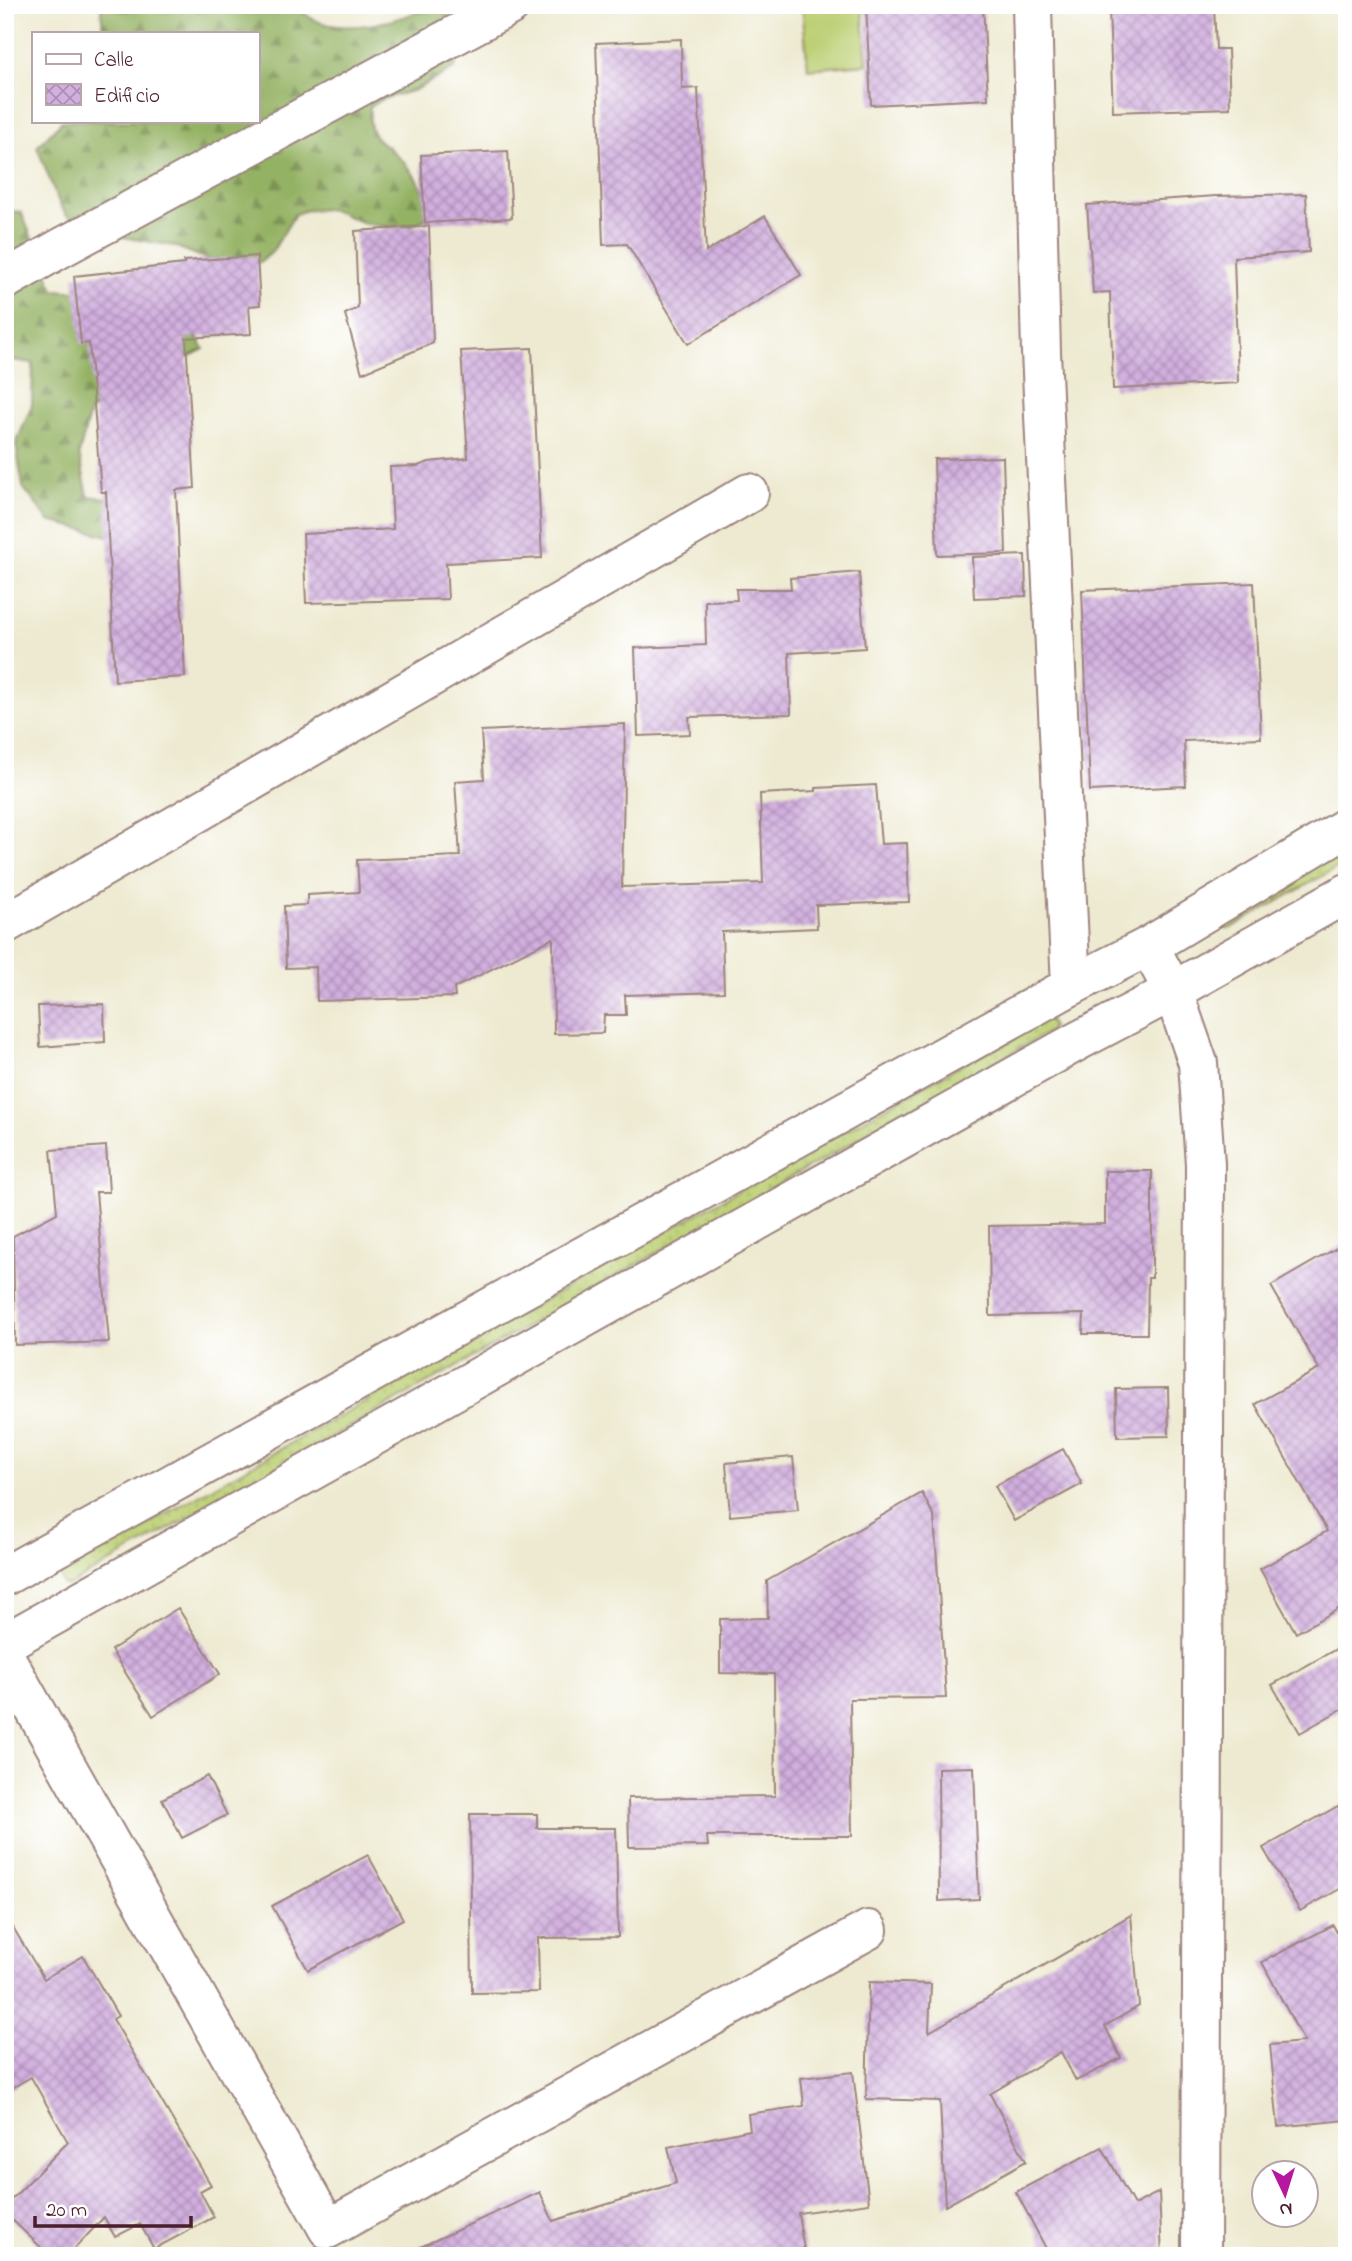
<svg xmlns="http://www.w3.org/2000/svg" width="1352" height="2261" font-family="'Indie Flower',sans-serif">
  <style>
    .grass { fill: url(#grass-dots); stroke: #82774e; stroke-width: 2 }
    .forest { fill: url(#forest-firs); stroke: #6f6848; stroke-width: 2 }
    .pitch { fill: #bbcf72; stroke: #82774e; stroke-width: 2 }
    .building { fill: url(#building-cross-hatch) }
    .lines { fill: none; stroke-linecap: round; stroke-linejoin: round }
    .minor-casing { stroke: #9c847e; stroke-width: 42 }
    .major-casing { stroke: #9c847e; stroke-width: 42 }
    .minor { stroke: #fff; stroke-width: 38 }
    .major { stroke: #fff; stroke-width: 38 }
  </style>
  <defs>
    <pattern id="grass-dots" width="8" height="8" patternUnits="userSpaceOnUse" patternTransform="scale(1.75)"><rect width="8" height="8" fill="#bbcf72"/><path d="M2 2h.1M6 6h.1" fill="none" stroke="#a2b163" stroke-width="1.8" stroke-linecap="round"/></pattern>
    <pattern id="forest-firs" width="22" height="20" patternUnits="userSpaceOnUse" patternTransform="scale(1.75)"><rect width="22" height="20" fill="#94b264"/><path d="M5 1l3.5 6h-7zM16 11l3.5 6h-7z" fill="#7b9053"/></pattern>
    <pattern id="building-cross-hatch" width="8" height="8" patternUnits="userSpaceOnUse" patternTransform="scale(1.75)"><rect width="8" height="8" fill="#d1afdf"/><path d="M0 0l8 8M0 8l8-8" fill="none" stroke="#ac8eb5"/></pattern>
  </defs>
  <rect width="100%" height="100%" fill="#fff"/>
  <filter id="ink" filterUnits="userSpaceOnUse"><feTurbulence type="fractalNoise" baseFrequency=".0143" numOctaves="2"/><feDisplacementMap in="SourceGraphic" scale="14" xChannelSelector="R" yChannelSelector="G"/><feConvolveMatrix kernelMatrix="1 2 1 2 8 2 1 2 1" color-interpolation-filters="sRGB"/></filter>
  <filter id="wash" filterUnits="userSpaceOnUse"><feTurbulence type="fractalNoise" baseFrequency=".00686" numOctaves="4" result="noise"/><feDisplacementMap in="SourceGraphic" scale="28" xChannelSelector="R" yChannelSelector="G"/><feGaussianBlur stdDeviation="1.57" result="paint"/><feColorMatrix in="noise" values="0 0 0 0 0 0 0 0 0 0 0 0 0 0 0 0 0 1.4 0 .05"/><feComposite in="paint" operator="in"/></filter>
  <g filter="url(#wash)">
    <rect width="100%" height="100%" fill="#eeead1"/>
    <g class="grass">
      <polygon points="1347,845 1347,862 1229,929 1223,928 1220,920"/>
      <path d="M1042,1019L1049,1020L1052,1026L1050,1031L68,1586C62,1585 59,1578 61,1573Z"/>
    </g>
    <g class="forest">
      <path d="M101,5H297C318,36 372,27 403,17C413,14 423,9 434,10C461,13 459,49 455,68L415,90L383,99L370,106C370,115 368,124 373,133C377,140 383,143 389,148C408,164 427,188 429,213L423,221L412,225L388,227L364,223L330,209L307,210L295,214L272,252L263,260L252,266L207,259L174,246L83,230L66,214L60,205L37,147L62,121H257V33H103Z"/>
      <polygon points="5,211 21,212 54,290 143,296 182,312 204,349 124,388 90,411 79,454 88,496 130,501 137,543 49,521 23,487 16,444 32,405 33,363 5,359"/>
    </g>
    <polygon class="pitch" points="802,5 862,5 867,64 808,69"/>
    <g id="blocks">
      <g class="building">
        <polygon points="866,5 983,5 988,99 871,105"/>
        <polygon points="1181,5 1214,5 1216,49 1228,49 1230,108 1113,112 1109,9"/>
        <polygon points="681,39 682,89 698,88 706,252 765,216 801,275 688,344 627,244 603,245 596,43"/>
        <polygon points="508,151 512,218 425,223 421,155"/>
        <polygon points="1306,194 1309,252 1234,257 1238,383 1113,389 1110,292 1093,293 1087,205 1216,196"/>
        <polygon points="429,226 433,343 362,373 345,314 358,308 355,231"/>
        <polygon points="257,256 260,305 249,306 251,334 186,338 195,488 176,490 185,677 115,681 106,492 101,492 89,343 81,344 74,276 184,264 184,261"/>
        <polygon points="532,348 542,558 446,563 448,599 306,603 303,534 393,529 390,467 418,466 429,462 468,458 461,351"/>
        <polygon points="1003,457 1006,553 937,555 934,459"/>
        <polygon points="1025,555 1026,596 974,598 972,557"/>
        <polygon points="859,572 865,648 789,653 791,714 689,717 690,734 638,736 635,648 706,645 705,601 737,600 736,589 791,589 790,578"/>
        <polygon points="1254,583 1261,738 1184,741 1186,786 1090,791 1082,590"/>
        <polygon points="625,724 622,887 763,883 760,794 816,791 816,788 876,785 881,844 907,843 909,902 816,905 817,928 722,932 724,992 625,995 626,1015 604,1015 603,1033 554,1034 553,938 454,988 455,997 317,1001 316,967 286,968 284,906 307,905 307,895 359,892 357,860 460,856 455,781 484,779 481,731"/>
        <polygon points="104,1004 105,1042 40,1047 38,1006"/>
        <polygon points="106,1146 109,1192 96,1192 109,1342 15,1345 13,1236 57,1213 51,1150"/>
        <polygon points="1105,1171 1152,1171 1152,1278 1148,1278 1147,1334 1083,1334 1084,1314 990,1316 989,1226 1105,1224"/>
        <polygon points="1347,1242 1347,1604 1296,1633 1260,1569 1327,1531 1255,1404 1319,1369 1271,1286"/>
        <polygon points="1168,1388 1169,1436 1117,1437 1116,1389"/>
        <polygon points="1063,1449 1082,1484 1014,1521 995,1486"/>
        <polygon points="793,1457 798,1510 730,1516 726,1463"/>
        <polygon points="922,1493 934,1516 946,1698 850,1699 852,1836 707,1836 708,1846 629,1847 628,1798 775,1796 774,1674 720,1673 720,1619 768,1618 767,1581"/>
        <polygon points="178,1608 220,1674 153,1716 111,1650"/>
        <polygon points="1347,1643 1347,1706 1300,1733 1272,1685"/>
        <polygon points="974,1767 979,1899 939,1901 938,1768"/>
        <polygon points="207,1776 227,1815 182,1838 162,1799"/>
        <polygon points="1347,1801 1347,1885 1300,1911 1263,1848"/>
        <polygon points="470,1814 537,1814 537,1828 616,1828 618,1937 538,1938 539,1992 472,1993"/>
        <polygon points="368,1855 403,1919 308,1970 272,1906"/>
        <polygon points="5,1914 44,1979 83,1956 118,2016 113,2019 211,2185 200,2191 214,2217 154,2249 140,2224 115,2237 104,2217 68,2256 50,2256 5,2213 5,2206 68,2142 31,2077 5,2092"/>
        <polygon points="1131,1915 1139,2006 1105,2026 1121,2058 1076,2081 1061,2052 990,2094 1026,2161 945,2206 940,2101 866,2099 869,1982 931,1984 929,2032"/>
        <polygon points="1333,1925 1347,1951 1347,2122 1346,2120 1278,2127 1270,2045 1304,2042 1262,1962"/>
        <polygon points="853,2072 869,2203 798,2213 805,2256 401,2256 540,2192 553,2221 676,2183 668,2147 750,2130 748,2114 804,2106 801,2078"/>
        <polygon points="1102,2147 1134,2205 1159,2192 1162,2256 1050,2256 1016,2192"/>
      </g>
    </g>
  </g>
  <g filter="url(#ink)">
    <use href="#blocks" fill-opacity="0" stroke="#9c847e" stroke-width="2"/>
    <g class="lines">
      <defs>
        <g id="minor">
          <polyline points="1032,5 1041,352 1071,986"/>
          <polyline points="5,280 59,249 511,5"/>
          <polyline points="5,924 749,493"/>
          <polyline points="1149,946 1173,991 1198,1063 1205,1164 1201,2256"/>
          <polyline points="5,1657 328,2229 868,1930"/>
        </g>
        <g id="major">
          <polyline points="5,1576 1071,986 1149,946 1347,827"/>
          <polyline points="5,1643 1076,1042 1173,991 1347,893"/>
        </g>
      </defs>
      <use href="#minor" class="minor-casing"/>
      <use href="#major" class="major-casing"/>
      <use href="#minor" class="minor"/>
      <use href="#major" class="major"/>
    </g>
  </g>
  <rect width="1352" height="2261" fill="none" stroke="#fff" stroke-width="28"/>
  <rect x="32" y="32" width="228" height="91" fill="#ffffff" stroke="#b7a5aa" stroke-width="2"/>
  <rect x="46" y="54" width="35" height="10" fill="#ffffff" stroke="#b7a5aa" stroke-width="2"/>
  <text x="94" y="66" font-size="21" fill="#4a1f2b">Calle</text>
  <rect x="46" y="84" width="35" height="21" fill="url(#building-cross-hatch)" stroke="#b7a5aa" stroke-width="2"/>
  <text x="94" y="102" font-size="21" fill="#4a1f2b">Edificio</text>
  <g transform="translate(1285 2194) rotate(176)"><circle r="33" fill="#ffffff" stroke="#b7a5aa" stroke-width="2"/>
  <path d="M0-5L12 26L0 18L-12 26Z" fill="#b5179e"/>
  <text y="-10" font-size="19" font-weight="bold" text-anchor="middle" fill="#4a1f2b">N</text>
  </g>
  <path d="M35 2216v10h156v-10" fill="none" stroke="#4a1f2b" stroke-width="3.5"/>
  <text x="46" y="2216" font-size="21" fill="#4a1f2b" stroke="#ffffff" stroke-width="5" paint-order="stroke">20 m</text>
</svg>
